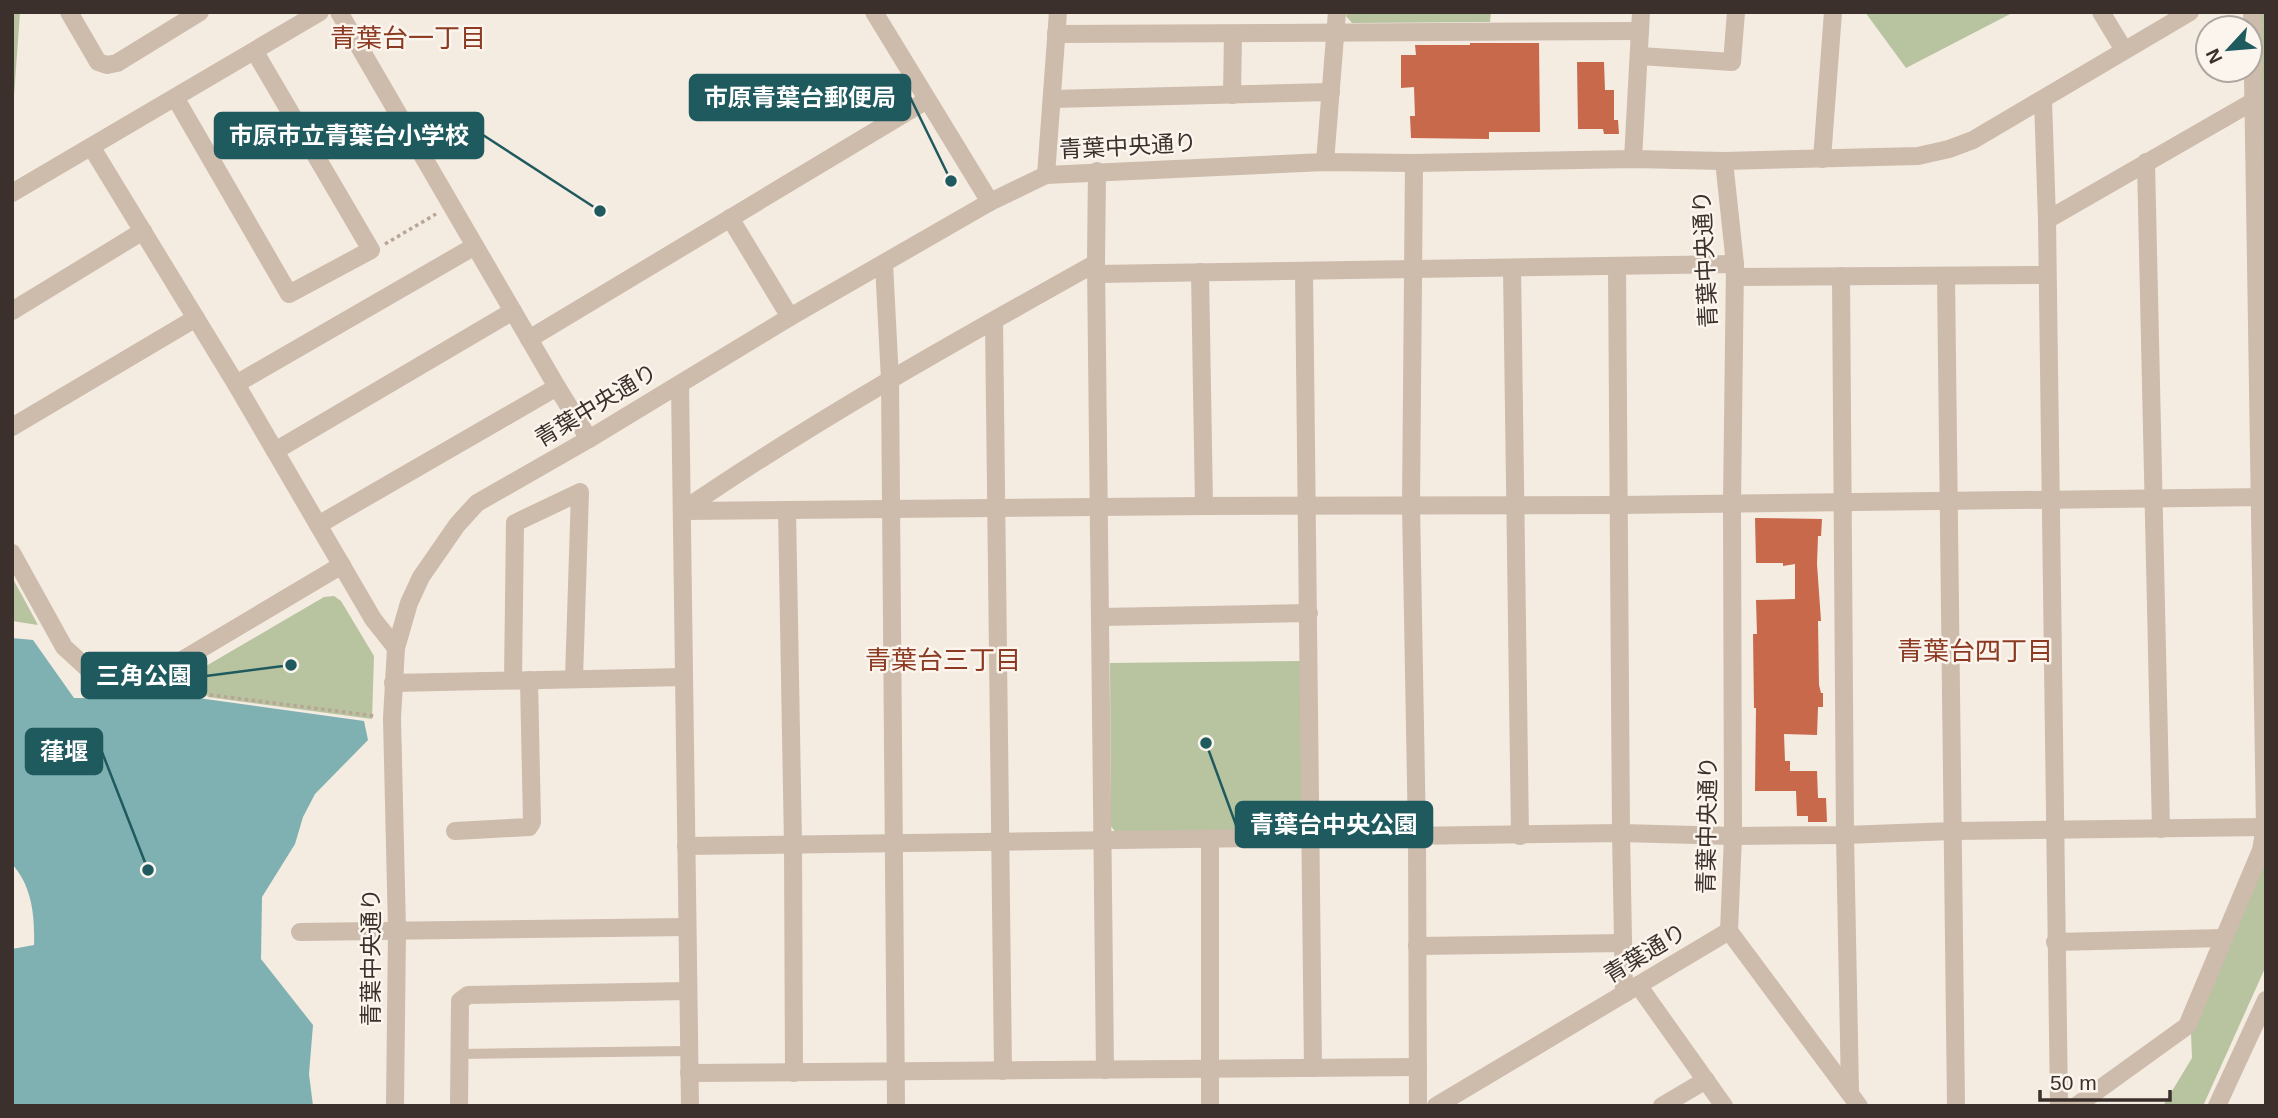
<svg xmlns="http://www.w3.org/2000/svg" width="2278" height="1118" font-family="Helvetica,'Noto Sans JP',sans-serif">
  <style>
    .green { fill: #b8c4a0 }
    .water { fill: #7fb0b2 }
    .building { fill: #c8694b }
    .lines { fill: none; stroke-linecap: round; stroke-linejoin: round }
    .path { stroke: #b9a596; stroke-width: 3.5; stroke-dasharray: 3.5 3.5; stroke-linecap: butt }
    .service { stroke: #cdbbac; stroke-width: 10 }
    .minor { stroke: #cdbbac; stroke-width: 18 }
    .tertiary { stroke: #cdbbac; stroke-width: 18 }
    .labels { text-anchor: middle; stroke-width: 5; stroke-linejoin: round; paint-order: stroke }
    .street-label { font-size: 23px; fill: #3b302b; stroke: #fbf5ee }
    .quarter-label { font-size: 26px; fill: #8c3b22; stroke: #fbf5ee }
    .leader { fill: none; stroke: #1f5a5e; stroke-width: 2.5 }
    .callout-dot { fill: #1f5a5e; stroke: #fbf5ee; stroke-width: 2.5 }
    .callout { fill: #1f5a5e; stroke: #1f5a5e; stroke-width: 2.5 }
    .callout-label { font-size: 24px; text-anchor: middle; font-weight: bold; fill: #fff }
  </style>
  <rect width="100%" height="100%" fill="#f4ebe1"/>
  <g class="green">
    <polygon points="12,12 20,12 12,124"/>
    <polygon points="1347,12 1491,12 1490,22 1352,23 1346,16"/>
    <polygon points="1865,12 2014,12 1906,68"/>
    <polygon points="2260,12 2266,12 2266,297 2264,296"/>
    <polygon points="12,577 38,625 12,621"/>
    <polygon points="334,596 341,601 374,656 372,719 208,697 194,673 324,597"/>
    <polygon points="1301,661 1304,824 1297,831 1116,833 1111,826 1110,663"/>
    <polygon points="2266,858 2266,966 2203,1106 2163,1106 2192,1058 2191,1033"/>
  </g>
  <path class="water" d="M12,638L33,640L74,698H198L364,721L368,740L315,794L303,817L295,844L262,897L261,959L313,1025L309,1074L313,1106H12V949L34,945C35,916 32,886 12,864Z"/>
  <g class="building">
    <polygon points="1470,43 1539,43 1540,132 1489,132 1489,139 1411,138 1410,116 1415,116 1414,87 1401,88 1401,55 1416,55 1415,45 1470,45"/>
    <polygon points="1577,62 1604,62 1605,90 1614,90 1614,120 1618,120 1619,134 1604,134 1603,129 1578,129"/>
    <polygon points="1755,518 1822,519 1821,536 1818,536 1817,564 1821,621 1818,621 1819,685 1821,693 1823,693 1823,707 1818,707 1817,735 1784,734 1785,761 1790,761 1790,771 1817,771 1818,798 1826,798 1827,822 1808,822 1808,816 1797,816 1796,791 1755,791 1756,708 1754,708 1753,634 1757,634 1756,600 1795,599 1795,564 1783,566 1783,563 1756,563"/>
  </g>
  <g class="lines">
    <g class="path">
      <polyline points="385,244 436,214"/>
      <polyline points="189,673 201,692"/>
      <polyline points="169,687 179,691 376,716"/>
    </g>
    <polyline class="service" points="460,1054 689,1051"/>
    <g class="minor">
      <polyline points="69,12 98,62 107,65 117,63 200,12"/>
      <polyline points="339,12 557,387 589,439"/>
      <polyline points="874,12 990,202"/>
      <polyline points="2101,12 2124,50"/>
      <polyline points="1056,34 1640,31"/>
      <polyline points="1640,56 1732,62 1736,12"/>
      <polyline points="1232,95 1233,34"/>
      <polyline points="176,99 289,294 371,250 255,52"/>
      <polyline points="1052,99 1331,92"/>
      <polyline points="2043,100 2047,220 2059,1106"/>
      <polyline points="92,148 236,384 373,619 396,648"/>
      <polyline points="1633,159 1641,12"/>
      <polyline points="1822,159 1833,12"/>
      <polyline points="1724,161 1735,264 1732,503 1733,836 1729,931"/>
      <polyline points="1325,162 1337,12"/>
      <polyline points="2146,162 2161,829"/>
      <polyline points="1414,163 1411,506 1417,837 1418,1106"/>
      <polyline points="1097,171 1096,263 1105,1070"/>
      <polyline points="1046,175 1058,12"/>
      <polyline points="12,193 320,12"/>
      <polyline points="730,218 790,317"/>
      <polyline points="2047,220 2254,101"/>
      <polyline points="884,264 890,380 896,1106"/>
      <polyline points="1617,266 1621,833 1624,994"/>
      <polyline points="1512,268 1520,836"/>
      <polyline points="1304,271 1313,1068"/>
      <polyline points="1200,272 1204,506"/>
      <polyline points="1096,274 1735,264"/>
      <polyline points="1841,276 1845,835 1850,1092"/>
      <polyline points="1946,276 1956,1106"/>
      <polyline points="1735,277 2047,275"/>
      <polyline points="12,311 143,231"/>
      <polyline points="994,321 1003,1071"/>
      <polyline points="529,339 927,100"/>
      <polyline points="236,384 475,246"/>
      <polyline points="680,384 690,1106"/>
      <polyline points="12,427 196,318"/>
      <polyline points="275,451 513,311"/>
      <polyline points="787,510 793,844 794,1073"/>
      <polyline points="682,511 1204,506 1619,505 2266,497"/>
      <path d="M682,511C815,420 956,341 1096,263"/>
      <polyline points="318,525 557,387"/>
      <polyline points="12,553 64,647 89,670 117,679 141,679 157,675 342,565"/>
      <polyline points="1101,617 1309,613"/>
      <polyline points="513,680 515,523 580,492 574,679"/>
      <polyline points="393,683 684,677"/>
      <polyline points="455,831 529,827 532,822 529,680"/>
      <polyline points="1210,840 1210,1106"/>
      <polyline points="686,846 1621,833 1733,836 1845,835 1953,831 2265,827"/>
      <polyline points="300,932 687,927"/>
      <polyline points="2055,942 2223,938"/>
      <polyline points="1417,946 1623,943"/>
      <polyline points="1638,985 1724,1106"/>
      <polyline points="689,1073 1418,1067"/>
      <polyline points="459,1106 460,1001 468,995 688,991"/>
      <polyline points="1662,1106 1706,1080"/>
      <polyline points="2076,1106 2187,1026 2261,850 2265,827 2252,12"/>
    </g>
    <g class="tertiary">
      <polyline points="395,1106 397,930 392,718 396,648 409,603 421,577 457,525 477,503 589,439 790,317 990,202 1046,175 1325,162 1414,163 1633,159 1724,161 1918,156 1949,149 1973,140 2190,12"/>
      <polyline points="1436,1106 1729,931 1859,1106"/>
      <polyline points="2217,1106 2266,1000"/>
    </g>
  </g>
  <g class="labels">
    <g class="street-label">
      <text transform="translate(1128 146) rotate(-3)" y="8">青葉中央通り</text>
      <text transform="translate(1705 259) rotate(-93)" y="8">青葉中央通り</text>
      <text transform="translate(596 405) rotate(-31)" y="8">青葉中央通り</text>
      <text transform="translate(1707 825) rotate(-89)" y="8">青葉中央通り</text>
      <text transform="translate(1645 953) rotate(-31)" y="8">青葉通り</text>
      <text transform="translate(371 957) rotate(-90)" y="8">青葉中央通り</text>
    </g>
    <g class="quarter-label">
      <text x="408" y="47">青葉台一丁目</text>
      <text x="1975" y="660">青葉台四丁目</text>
      <text x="943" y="669">青葉台三丁目</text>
    </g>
  </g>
  <path class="leader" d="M951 181L910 97M600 211L483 135M291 665L206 676M148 870L102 752M1206 743L1236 825"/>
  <g class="callout-dot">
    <circle cx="951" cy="181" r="7"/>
    <circle cx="600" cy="211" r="7"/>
    <circle cx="291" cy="665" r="7"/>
    <circle cx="148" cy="870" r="7"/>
    <circle cx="1206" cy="743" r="7"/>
  </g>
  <g class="callout">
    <rect x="690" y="75" width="220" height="45" rx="7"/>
    <rect x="215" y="113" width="268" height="45" rx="7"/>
    <rect x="82" y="653" width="124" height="45" rx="7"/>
    <rect x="26" y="729" width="76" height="45" rx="7"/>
    <rect x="1236" y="802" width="196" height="45" rx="7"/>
  </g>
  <g class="callout-label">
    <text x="800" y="106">市原青葉台郵便局</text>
    <text x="349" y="144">市原市立青葉台小学校</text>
    <text x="144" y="684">三角公園</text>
    <text x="64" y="760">葎堰</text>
    <text x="1334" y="833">青葉台中央公園</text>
  </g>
  <rect width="2278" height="1118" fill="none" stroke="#3b302b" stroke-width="28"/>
  <g transform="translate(2229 49) rotate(244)"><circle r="33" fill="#fbf5ee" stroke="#aea6a0" stroke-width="2"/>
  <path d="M0-5L12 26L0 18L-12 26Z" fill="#1f5a5e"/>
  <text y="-10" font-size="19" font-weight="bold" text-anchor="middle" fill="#3b302b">N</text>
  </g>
  <path d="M2040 1090v10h130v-10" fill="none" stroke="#3b302b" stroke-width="3.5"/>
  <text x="2050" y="1090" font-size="21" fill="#3b302b" stroke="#fbf5ee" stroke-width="5" paint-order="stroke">50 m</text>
</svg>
